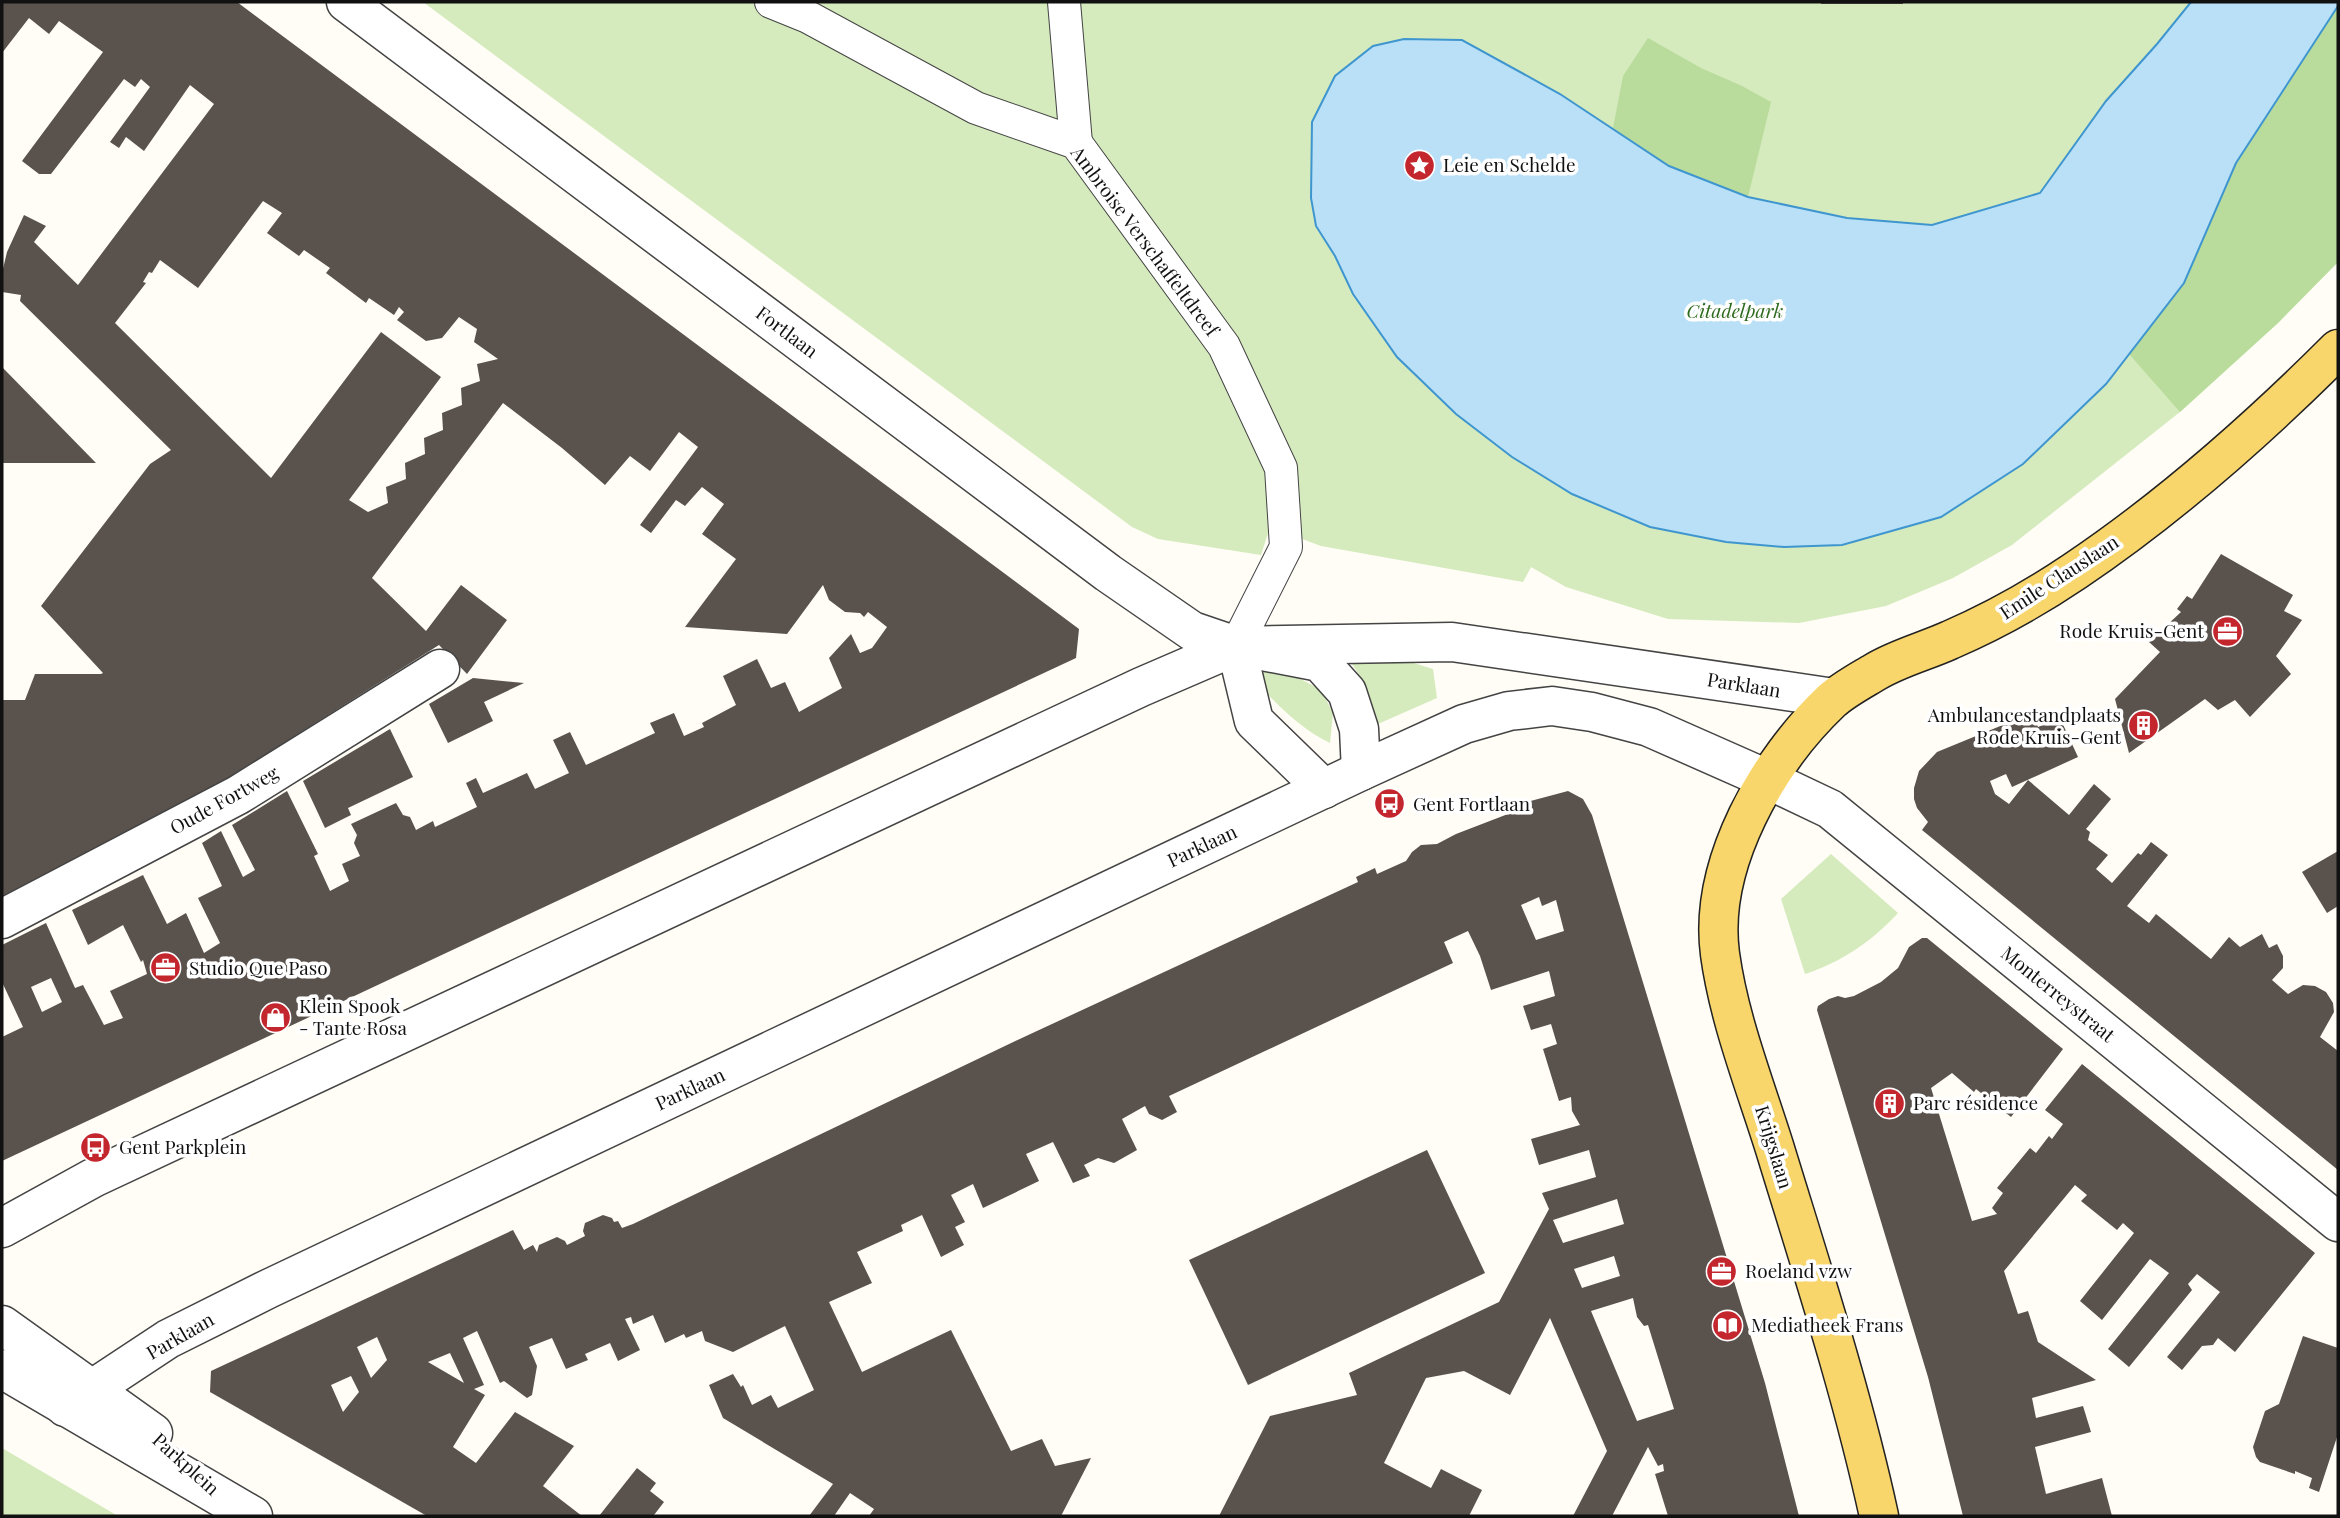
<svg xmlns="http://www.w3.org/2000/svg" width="2340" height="1518" font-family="'Playfair Display',serif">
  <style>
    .green { fill: #d5ebbd }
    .forest { fill: #b9dc9c }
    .water { fill: #b9e0f7; stroke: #3f96cf; stroke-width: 2 }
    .building { fill: #5a524d; fill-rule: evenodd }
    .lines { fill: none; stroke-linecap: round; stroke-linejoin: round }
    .pedestrian-casing { stroke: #444; stroke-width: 34 }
    .minor-casing { stroke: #444; stroke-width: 41 }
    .tertiary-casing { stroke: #444; stroke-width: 41 }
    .primary-casing { stroke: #222; stroke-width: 41 }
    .pedestrian { stroke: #fff; stroke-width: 32 }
    .minor { stroke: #fff; stroke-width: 38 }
    .tertiary { stroke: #fff; stroke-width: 38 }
    .primary { stroke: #f9d66b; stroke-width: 38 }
    .labels { text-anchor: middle; stroke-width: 7; stroke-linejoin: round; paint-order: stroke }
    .poi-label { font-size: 19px; fill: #111; stroke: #fff; text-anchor: start }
    .street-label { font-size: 19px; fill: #111; stroke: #fff }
    .park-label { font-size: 19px; font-style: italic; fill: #2f6b1f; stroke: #fff }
  </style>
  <rect width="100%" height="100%" fill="#fffdf5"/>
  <g class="green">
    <polygon points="423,2 2338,2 2338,262 2278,323 2180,412 2012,545 1953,578 1886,606 1799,623 1668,619 1566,587 1531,567 1523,582 1321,546 1270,527 1261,555 1158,539 1132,527"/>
    <polygon points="1348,658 1404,660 1433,669 1437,698 1378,724 1366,685"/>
    <path d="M1282,669L1321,690L1333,713L1330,743C1298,728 1274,701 1250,676L1253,673Z"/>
    <path d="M1831,854L1898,913C1872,941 1842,962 1805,974L1781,899Z"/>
    <polygon points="2,1448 118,1516 2,1516"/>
  </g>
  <g class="forest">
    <polygon points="2338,6 2338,262 2278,323 2180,412 2129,354 2184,283 2236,163"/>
    <polygon points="1648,38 1701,68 1742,86 1771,102 1748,197 1669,166 1613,128 1623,76"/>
  </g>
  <polygon class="water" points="2191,2 2338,2 2338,6 2236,163 2184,283 2106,384 2023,464 1941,517 1842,545 1784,547 1726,542 1650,527 1572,494 1512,457 1456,414 1397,357 1353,294 1335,256 1316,226 1311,198 1312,122 1335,76 1373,46 1404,39 1462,40 1560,94 1669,166 1748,197 1847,218 1932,225 2040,193 2106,101 2157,44"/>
  <g class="building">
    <path d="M2,2H237L1079,629L1076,658L2,1161V1037L23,1027L2,982V945L46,923L75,988L83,985L104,1025L123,1018L110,991L147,974L143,960L141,962L123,925L88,945L72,910L143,875L167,924L186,913L204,953L220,943L198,898L222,886L202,843L221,831L243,877L255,870L232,825L287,791L318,854L314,856L330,891L349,881L342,864L360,856L354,843L357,835L351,824L396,803L403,815L410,817L416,830L433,821L435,827L477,807L466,783L476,778L483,793L527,773L535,789L569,773L553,740L570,732L586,765L655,733L650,723L674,713L684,736L704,727L702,723L736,705L723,676L757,659L771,688L785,682L799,712L842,688L829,658L851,634L860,653L872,648L887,627L868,612L864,617L860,613L845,612L829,600L823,585L787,634L685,627L736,559L702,534L724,504L702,487L685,506L676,500L651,533L640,525L698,447L679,432L650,471L630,456L605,485L562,448L503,403L372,578L426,631L461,585L507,620L467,674L439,645L226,779L2,898V700H25L35,674H101L103,673L41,606L150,464L171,450L20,301L21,295L2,292V273L7,252L24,215L46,226L34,242L78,285L214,104L190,85L144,151L126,137L119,148L110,142L150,87L141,79L135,87L124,79L51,174H39L22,161L103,52L59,21L49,34L29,18L2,53ZM263,201L282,213L267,233L299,256L304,250L330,268L326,273L366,303L369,298L394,315L399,307L404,312L397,320L426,341L442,338L459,317L477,329L474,342L498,359L477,364L480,381L461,388L462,405L442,413L443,430L424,438L425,454L405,463L406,479L386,487L388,503L368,512L349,500L441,377L381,332L271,478L115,323L146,283L143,282L149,272L152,273L160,260L198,288ZM51,978L62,1002L42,1012L31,987Z"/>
    <rect x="1821" y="2" width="82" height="2"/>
    <polygon points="2,367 96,463 2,463"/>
    <polygon points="2221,554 2293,595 2284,611 2302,620 2276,656 2291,674 2250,717 2235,700 2218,710 2205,699 2129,753 2115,699 2160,652 2149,642 2181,612 2177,609 2187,596 2192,599"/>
    <polygon points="473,678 524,683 484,702 493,721 448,743 429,704"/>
    <polygon points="2032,713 2038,727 2060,718 2078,757 2012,787 2006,774 1990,781 1995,794 2009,804 2028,780 2069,815 2094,784 2111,799 2086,829 2090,832 2088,840 2108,855 2096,869 2112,883 2138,853 2141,855 2151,842 2168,855 2127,906 2149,923 2156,914 2211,959 2229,937 2240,947 2262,934 2269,948 2277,944 2283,956 2283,968 2272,980 2288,994 2303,985 2315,986 2326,992 2333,1003 2334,1012 2320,1037 2338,1051 2338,1170 1922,830 1928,822 1917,808 1914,799 1914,788 1919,771 1937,752"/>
    <polygon points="390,729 413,777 348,808 351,815 325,828 303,781"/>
    <path d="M1568,791L1583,799L1592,815L1765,1383L1799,1516H1668L1655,1474L1664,1471L1663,1464L1658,1466L1648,1447L1612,1516H1573L1607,1451L1550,1318L1510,1395L1464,1371L1426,1378L1384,1463L1431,1488L1441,1469L1482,1490L1469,1516H1219L1270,1416L1357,1395L1349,1373L1499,1302L1549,1209L1542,1193L1596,1177L1589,1150L1539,1165L1531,1139L1580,1125L1572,1111L1571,1097L1559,1101L1543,1049L1557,1044L1551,1024L1531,1030L1523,1006L1555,996L1549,971L1491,990L1480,956L1468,931L1444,942L1453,963L1169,1096L1177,1112L1162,1120L1149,1114L1145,1106L1122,1119L1137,1150L1114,1163L1098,1158L1084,1165L1090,1176L1073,1183L1053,1142L1026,1154L1039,1181L983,1208L973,1184L951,1195L965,1222L955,1227L964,1245L941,1257L922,1215L901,1225L903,1231L857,1252L872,1283L829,1302L862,1372L951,1330L1011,1451L1042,1439L1055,1466L1091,1458L1061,1516H869L874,1509L850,1493L834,1516H809L833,1484L723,1418L709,1385L733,1374L741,1387L743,1385L752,1405L771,1395L778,1408L814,1390L785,1326L733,1352L705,1341L702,1331L686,1338L684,1334L665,1343L653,1315L633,1324L631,1317L625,1319L640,1350L618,1361L610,1343L585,1354L588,1360L566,1369L552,1338L529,1347L537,1366L532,1395L527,1398L504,1381L500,1383L477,1331L463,1338L484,1385L474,1389L485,1395L453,1447L476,1463L515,1412L574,1446L543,1486L582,1516H427L210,1392L211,1371L513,1230L524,1250L533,1245L537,1252L539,1245L557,1237L565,1241L567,1245L585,1236L583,1231L585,1223L603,1215L612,1218L614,1222L618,1221L622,1228L633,1224L1024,1037L1358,882L1356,877L1375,868L1377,874L1406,861L1412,852L1421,845L1437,844L1456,834L1508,814L1519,804ZM1539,897L1542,906L1556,900L1564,931L1536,940L1521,905ZM1617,1199L1624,1224L1563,1243L1553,1220ZM1614,1256L1620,1276L1582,1288L1574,1269ZM1633,1298L1637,1317L1644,1326L1648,1325L1674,1409L1637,1421L1591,1311ZM377,1337L387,1360L371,1378L357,1347ZM450,1353L464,1383L428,1362ZM351,1376L359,1392L343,1412L331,1385Z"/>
    <polygon points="2338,851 2338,906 2327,913 2302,872"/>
    <polygon points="1922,938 1927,938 2063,1049 2011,1117 1976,1089 1974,1092 1952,1073 1931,1088 1972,1221 1997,1214 1992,1208 2003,1193 1997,1188 2030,1148 2036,1153 2049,1136 2052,1139 2063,1124 2045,1110 2082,1064 2315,1253 2235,1352 2218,1338 2213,1345 2202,1346 2182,1370 2167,1357 2220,1292 2197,1274 2188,1284 2192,1290 2129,1367 2108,1349 2169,1273 2150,1259 2102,1320 2080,1301 2134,1233 2123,1223 2117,1230 2081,1201 2087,1195 2075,1185 2004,1271 2018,1314 2028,1311 2038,1342 2096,1380 2032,1398 2036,1418 2083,1406 2091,1432 2035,1447 2046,1494 2102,1478 2112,1516 1963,1516 1928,1377 1817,1010 1818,1006 1829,999 1838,996 1845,998 1854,996 1881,982 1898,968 1909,947"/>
    <polygon points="1427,1150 1485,1273 1248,1385 1189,1260"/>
    <polygon points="2303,1336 2338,1348 2338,1434 2319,1492 2309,1488 2312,1478 2295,1471 2295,1474 2260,1462 2256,1457 2253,1447 2265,1411 2279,1404"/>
    <polygon points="637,1468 656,1483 650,1491 664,1502 654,1515 656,1516 599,1516"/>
  </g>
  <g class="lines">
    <defs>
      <g id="pedestrian">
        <polyline points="771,2 808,17 976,108 1076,143 1224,346 1281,468 1286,547 1236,646"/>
        <polyline points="1064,2 1076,143"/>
      </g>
      <g id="minor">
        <polyline points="346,2 1108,573 1192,631 1236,646 1320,662 1347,692 1359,729 1361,771"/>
        <polyline points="1236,646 1254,721 1324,789"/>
        <polyline points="2,919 238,795 440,669"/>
        <polyline points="2,1228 93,1178 1141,687 1236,646 1452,642 1834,698"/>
        <polyline points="65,1407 168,1339 268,1289 1361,771 1464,724 1509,711 1552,706 1592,712 1649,727 1769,780 1830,809 2338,1222"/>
      </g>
      <g id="tertiary">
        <polyline points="2,1325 153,1433"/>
        <polyline points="2,1369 253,1516"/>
      </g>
      <path id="primary" d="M1879,1516C1852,1392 1812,1270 1775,1149C1755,1085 1729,1020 1720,954C1708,864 1768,761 1831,701C1843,690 1860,681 1875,672C1898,658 1926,651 1950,640C1994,621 2035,598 2075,571C2170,507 2257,430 2338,349"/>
    </defs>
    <use href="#pedestrian" class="pedestrian-casing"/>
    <use href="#minor" class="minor-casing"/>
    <use href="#tertiary" class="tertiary-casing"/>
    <use href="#primary" class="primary-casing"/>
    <use href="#pedestrian" class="pedestrian"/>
    <use href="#minor" class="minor"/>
    <use href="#tertiary" class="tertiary"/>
    <use href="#primary" class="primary"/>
  </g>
  <defs>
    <symbol id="sight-disc" viewBox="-11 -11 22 22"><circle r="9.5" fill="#c4262e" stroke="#fff"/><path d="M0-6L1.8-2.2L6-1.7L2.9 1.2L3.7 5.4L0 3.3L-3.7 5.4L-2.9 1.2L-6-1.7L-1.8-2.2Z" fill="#fff"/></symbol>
    <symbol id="office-disc" viewBox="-11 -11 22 22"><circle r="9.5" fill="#c4262e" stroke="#fff"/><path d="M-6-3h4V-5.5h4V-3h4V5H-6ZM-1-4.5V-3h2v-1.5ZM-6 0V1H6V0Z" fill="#fff"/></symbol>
    <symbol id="building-disc" viewBox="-11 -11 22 22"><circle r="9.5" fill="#c4262e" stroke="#fff"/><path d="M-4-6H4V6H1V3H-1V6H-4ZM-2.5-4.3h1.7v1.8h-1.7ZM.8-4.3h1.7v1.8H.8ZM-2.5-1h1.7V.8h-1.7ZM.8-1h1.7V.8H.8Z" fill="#fff"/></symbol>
    <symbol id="bus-disc" viewBox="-11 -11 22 22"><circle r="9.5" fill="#c4262e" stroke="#fff"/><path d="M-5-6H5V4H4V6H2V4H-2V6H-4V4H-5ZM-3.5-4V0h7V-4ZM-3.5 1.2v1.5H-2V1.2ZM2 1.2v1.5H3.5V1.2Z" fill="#fff"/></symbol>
    <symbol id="shop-disc" viewBox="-11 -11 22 22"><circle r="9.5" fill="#c4262e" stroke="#fff"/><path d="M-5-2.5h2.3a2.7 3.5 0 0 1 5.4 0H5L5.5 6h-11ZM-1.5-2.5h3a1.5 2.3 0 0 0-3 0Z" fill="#fff"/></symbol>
    <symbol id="library-disc" viewBox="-11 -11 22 22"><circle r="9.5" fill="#c4262e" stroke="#fff"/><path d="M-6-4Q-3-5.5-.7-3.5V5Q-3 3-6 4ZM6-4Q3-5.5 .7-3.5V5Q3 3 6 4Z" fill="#fff"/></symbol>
  </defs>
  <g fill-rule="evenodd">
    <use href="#sight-disc" x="1402" y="148" width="35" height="35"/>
    <use href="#office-disc" x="2210" y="614" width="35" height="35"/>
    <use href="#building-disc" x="2126" y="708" width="35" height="35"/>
    <use href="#bus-disc" x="1372" y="786" width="35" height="35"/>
    <use href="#office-disc" x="148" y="950" width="35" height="35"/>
    <use href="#shop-disc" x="258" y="1000" width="35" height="35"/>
    <use href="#building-disc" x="1872" y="1086" width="35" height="35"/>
    <use href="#bus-disc" x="78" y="1130" width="35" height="35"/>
    <use href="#office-disc" x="1704" y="1254" width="35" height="35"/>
    <use href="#library-disc" x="1710" y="1308" width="35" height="35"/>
  </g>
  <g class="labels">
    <g class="poi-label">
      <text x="1443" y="172">Leie en Schelde</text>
      <text x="2204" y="638" text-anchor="end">Rode Kruis-Gent</text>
      <text x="2121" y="722" text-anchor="end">Ambulancestandplaats<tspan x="2121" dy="22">Rode Kruis-Gent</tspan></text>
      <text x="1413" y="811">Gent Fortlaan</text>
      <text x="189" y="975">Studio Que Paso</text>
      <text x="299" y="1013">Klein Spook<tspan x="299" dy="22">- Tante Rosa</tspan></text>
      <text x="1913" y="1110">Parc résidence</text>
      <text x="119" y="1154">Gent Parkplein</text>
      <text x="1745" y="1278">Roeland vzw</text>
      <text x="1751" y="1332">Mediatheek Frans</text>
    </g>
    <g class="street-label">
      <text transform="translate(1145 241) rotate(53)" y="7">Ambroise Verschaffeltdreef</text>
      <text transform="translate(787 332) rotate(37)" y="7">Fortlaan</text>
      <text transform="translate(2059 577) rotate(-33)" y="7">Emile Clauslaan</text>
      <text transform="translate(1744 685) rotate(9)" y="7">Parklaan</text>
      <text transform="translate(224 800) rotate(-29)" y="7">Oude Fortweg</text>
      <text transform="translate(1202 846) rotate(-25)" y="7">Parklaan</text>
      <text transform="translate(2058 994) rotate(39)" y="7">Monterreystraat</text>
      <text transform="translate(690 1089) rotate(-25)" y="7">Parklaan</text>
      <text transform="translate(1774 1147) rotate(73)" y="7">Krijgslaan</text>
      <text transform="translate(180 1336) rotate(-30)" y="7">Parklaan</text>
      <text transform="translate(186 1464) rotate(42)" y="7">Parkplein</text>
    </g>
    <g class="park-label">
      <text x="1735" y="318">Citadelpark</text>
    </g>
  </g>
  <rect width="2340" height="1518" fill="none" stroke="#111111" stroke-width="7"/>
</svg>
